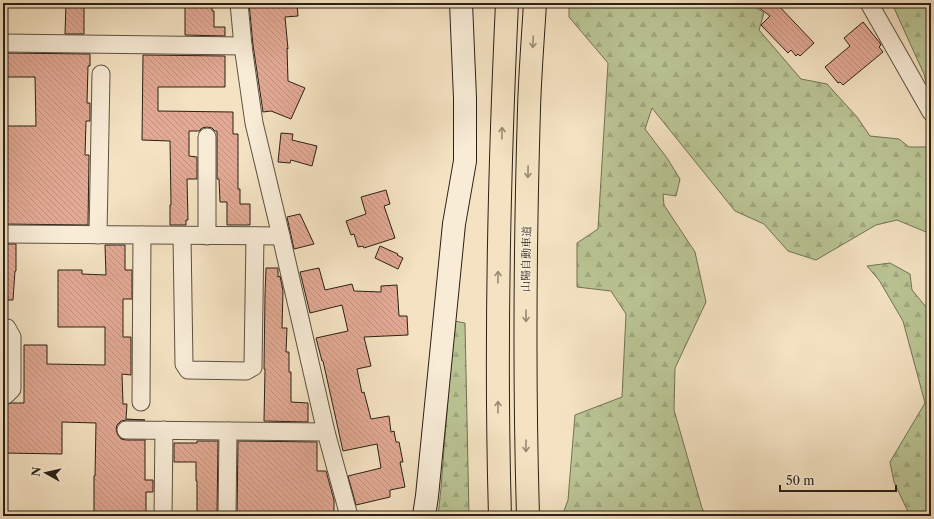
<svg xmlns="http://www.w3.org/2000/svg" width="934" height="519" font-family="'Libre Caslon Text','Noto Serif JP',serif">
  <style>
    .forest { fill: url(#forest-firs); stroke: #727254 }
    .building { fill: url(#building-back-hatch); stroke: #2b2115 }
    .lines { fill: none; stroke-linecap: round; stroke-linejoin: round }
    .street-casing { stroke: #5d5140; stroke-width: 19 }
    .secondary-casing { stroke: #2b2115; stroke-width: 24 }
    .highway-casing { stroke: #2b2115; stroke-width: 24 }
    .street { stroke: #f8ecd7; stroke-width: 17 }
    .secondary { stroke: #f8ecd7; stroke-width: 22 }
    .highway { stroke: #f4e2c2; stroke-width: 22 }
    .oneway { stroke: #9a8b74 }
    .labels { text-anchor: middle; stroke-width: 3; stroke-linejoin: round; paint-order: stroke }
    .street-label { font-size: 11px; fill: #2b2115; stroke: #f8ecd7 }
  </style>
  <defs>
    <pattern id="forest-firs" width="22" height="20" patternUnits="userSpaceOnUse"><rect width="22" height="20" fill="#bac494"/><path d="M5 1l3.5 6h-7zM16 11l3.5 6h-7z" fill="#a0a87f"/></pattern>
    <pattern id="building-back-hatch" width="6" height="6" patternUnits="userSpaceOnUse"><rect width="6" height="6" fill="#e2a994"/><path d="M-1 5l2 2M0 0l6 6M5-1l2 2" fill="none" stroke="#c2917f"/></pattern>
  </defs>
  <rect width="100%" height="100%" fill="#f4e2c2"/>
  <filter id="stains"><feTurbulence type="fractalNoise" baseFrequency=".005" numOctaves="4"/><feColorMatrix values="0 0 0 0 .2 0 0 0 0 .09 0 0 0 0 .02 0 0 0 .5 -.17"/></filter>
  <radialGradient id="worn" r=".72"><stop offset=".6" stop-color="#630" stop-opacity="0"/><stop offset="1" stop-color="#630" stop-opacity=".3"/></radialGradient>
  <g class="forest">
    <polygon points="569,3 749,3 764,13 759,30 801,79 827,84 857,117 870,136 899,139 909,147 931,147 931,234 897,220 876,225 816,260 788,251 764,224 735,211 652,108 645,129 667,158 680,179 676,196 663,194 664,205 695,252 706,302 675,368 674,410 702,508 706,516 562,516 568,500 575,415 622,397 626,314 611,291 577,287 577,243 598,229 608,63 569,17"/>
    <polygon points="893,3 931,3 931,101 924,74 894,8"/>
    <polygon points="890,263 910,274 912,290 931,313 931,516 910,516 894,482 890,462 925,403 903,321 879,280 867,266"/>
    <polygon points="454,321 465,323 469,516 438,516 441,488"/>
  </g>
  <g class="building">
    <polygon points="66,3 84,3 84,34 65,34"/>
    <polygon points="185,3 212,3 212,11 214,11 214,27 225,27 225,36 185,35"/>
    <polygon points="249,3 297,3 298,16 285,17 288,49 287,48 288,81 305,88 291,119 271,111 263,112 253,45"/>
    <polygon points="753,3 776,3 814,43 800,56 798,54 796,56 791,50 788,53 761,25 770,16"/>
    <polygon points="863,22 880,43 881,45 879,47 883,52 843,85 840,82 838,83 825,67 850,46 844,38"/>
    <polygon points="3,53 90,54 90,66 88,66 87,103 90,103 90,121 86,121 85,155 89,155 88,225 3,224 3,126 36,126 35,77 3,77"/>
    <polygon points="143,55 225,56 225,87 158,87 158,111 233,112 233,134 238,134 238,189 240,189 240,204 250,204 250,225 227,225 227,202 220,202 219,179 217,179 217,131 215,131 212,128 207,127 202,128 199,131 189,131 189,156 197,157 197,179 187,179 188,220 186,220 186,225 170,225 170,205 171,205 170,141 142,140"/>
    <polygon points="281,133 293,134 292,140 317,146 312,166 291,160 290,163 278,162"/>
    <polygon points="386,190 390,204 384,206 395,238 364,248 363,246 358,247 354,234 351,235 346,221 366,214 361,197"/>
    <polygon points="300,214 314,244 294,249 287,217"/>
    <polygon points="3,244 16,244 16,271 15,271 13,300 3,300"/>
    <polygon points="105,245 125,245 125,270 132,270 132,299 123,299 123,337 131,337 131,375 122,374 123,404 127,404 126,419 145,420 126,420 121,421 117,425 116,430 118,435 121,439 126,440 145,440 145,480 153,480 153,492 146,492 146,516 94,516 94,476 95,476 96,423 62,422 62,454 4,453 4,436 3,436 3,405 11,403 24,403 24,345 47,345 47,364 105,365 105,327 58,327 58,270 82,270 82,274 106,275"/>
    <polygon points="380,246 398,254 397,255 403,258 398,269 375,258"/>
    <polygon points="266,268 278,268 278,277 280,276 283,291 282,328 287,328 286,352 289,352 289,372 291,372 291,402 308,403 308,422 264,421 265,369 264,369 265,295"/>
    <polygon points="319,268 325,290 352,284 354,291 381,292 381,286 397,285 399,316 407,316 408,335 364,337 371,366 357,369 362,393 364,392 371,419 389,416 391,432 394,431 396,442 399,442 403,462 400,462 405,487 390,490 390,497 356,505 348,476 381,468 377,444 343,451 323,361 322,361 316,338 348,331 342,305 310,313 300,272"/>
    <polygon points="197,441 218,441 217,516 197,516 197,481 196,481 196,462 174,462 174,443 197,443"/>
    <polygon points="238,441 317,442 317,471 326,471 334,500 334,516 237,516"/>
  </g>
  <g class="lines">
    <defs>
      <g id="street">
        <polyline points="239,3 243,46 254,123 281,236 326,432 349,516"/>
        <polyline points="869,3 931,112"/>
        <polyline points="3,43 243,46"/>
        <polyline points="3,234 281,236"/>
        <polyline points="98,235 101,74"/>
        <polyline points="182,236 184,364 188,370 246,371 253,367 255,236"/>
        <polyline points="207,236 207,137"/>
        <polyline points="3,328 7,328 12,337 12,389 6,395 3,395"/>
        <polyline points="141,402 142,235"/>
        <polyline points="126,430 326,432"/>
        <polyline points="163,516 164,430"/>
        <polyline points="227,516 228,431"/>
      </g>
      <polyline id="secondary" points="424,516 427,496 454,224 465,161 465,98 461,3"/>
      <g id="highway">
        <path d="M500,516C495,345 499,174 507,3"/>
        <path d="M528,516C524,380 525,244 529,109C530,73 533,38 535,3"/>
      </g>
    </defs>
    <use href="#street" class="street-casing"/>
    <use href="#secondary" class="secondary-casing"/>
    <use href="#highway" class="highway-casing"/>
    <use href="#street" class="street"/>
    <use href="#secondary" class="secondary"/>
    <use href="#highway" class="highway"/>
  </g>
  <defs><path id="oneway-shaft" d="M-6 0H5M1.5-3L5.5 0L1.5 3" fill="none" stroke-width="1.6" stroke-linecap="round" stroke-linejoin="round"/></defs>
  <g class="oneway">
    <use href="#oneway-shaft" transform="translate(533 42) rotate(93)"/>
    <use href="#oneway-shaft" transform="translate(502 133) rotate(-89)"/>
    <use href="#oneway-shaft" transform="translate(528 172) rotate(91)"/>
    <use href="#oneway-shaft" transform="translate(498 277) rotate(-89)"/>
    <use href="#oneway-shaft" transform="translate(526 316) rotate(90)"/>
    <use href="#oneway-shaft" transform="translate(498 407) rotate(-90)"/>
    <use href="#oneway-shaft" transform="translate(526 446) rotate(90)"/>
  </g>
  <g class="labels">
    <g class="street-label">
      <text transform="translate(526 259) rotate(-89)" y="4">山陽自動車道</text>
    </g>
  </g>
  <rect width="934" height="519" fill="none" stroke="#f4e2c2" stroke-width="16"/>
  <rect x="4" y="4" width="926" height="511" fill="none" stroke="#2b2115" stroke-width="2"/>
  <rect x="8" y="8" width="918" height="503" fill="none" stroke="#2b2115"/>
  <g transform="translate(46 473) rotate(278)" stroke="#f8ecd7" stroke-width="3" paint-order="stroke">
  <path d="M0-3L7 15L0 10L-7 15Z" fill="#2b2115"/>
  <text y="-6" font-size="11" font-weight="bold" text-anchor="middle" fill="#2b2115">N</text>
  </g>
  <path d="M780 485v6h116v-6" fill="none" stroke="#2b2115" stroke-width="2"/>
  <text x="786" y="485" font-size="12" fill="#2b2115" stroke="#f8ecd7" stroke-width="3" paint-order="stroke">50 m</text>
  <rect width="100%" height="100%" filter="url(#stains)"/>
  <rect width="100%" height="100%" fill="url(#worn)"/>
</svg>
